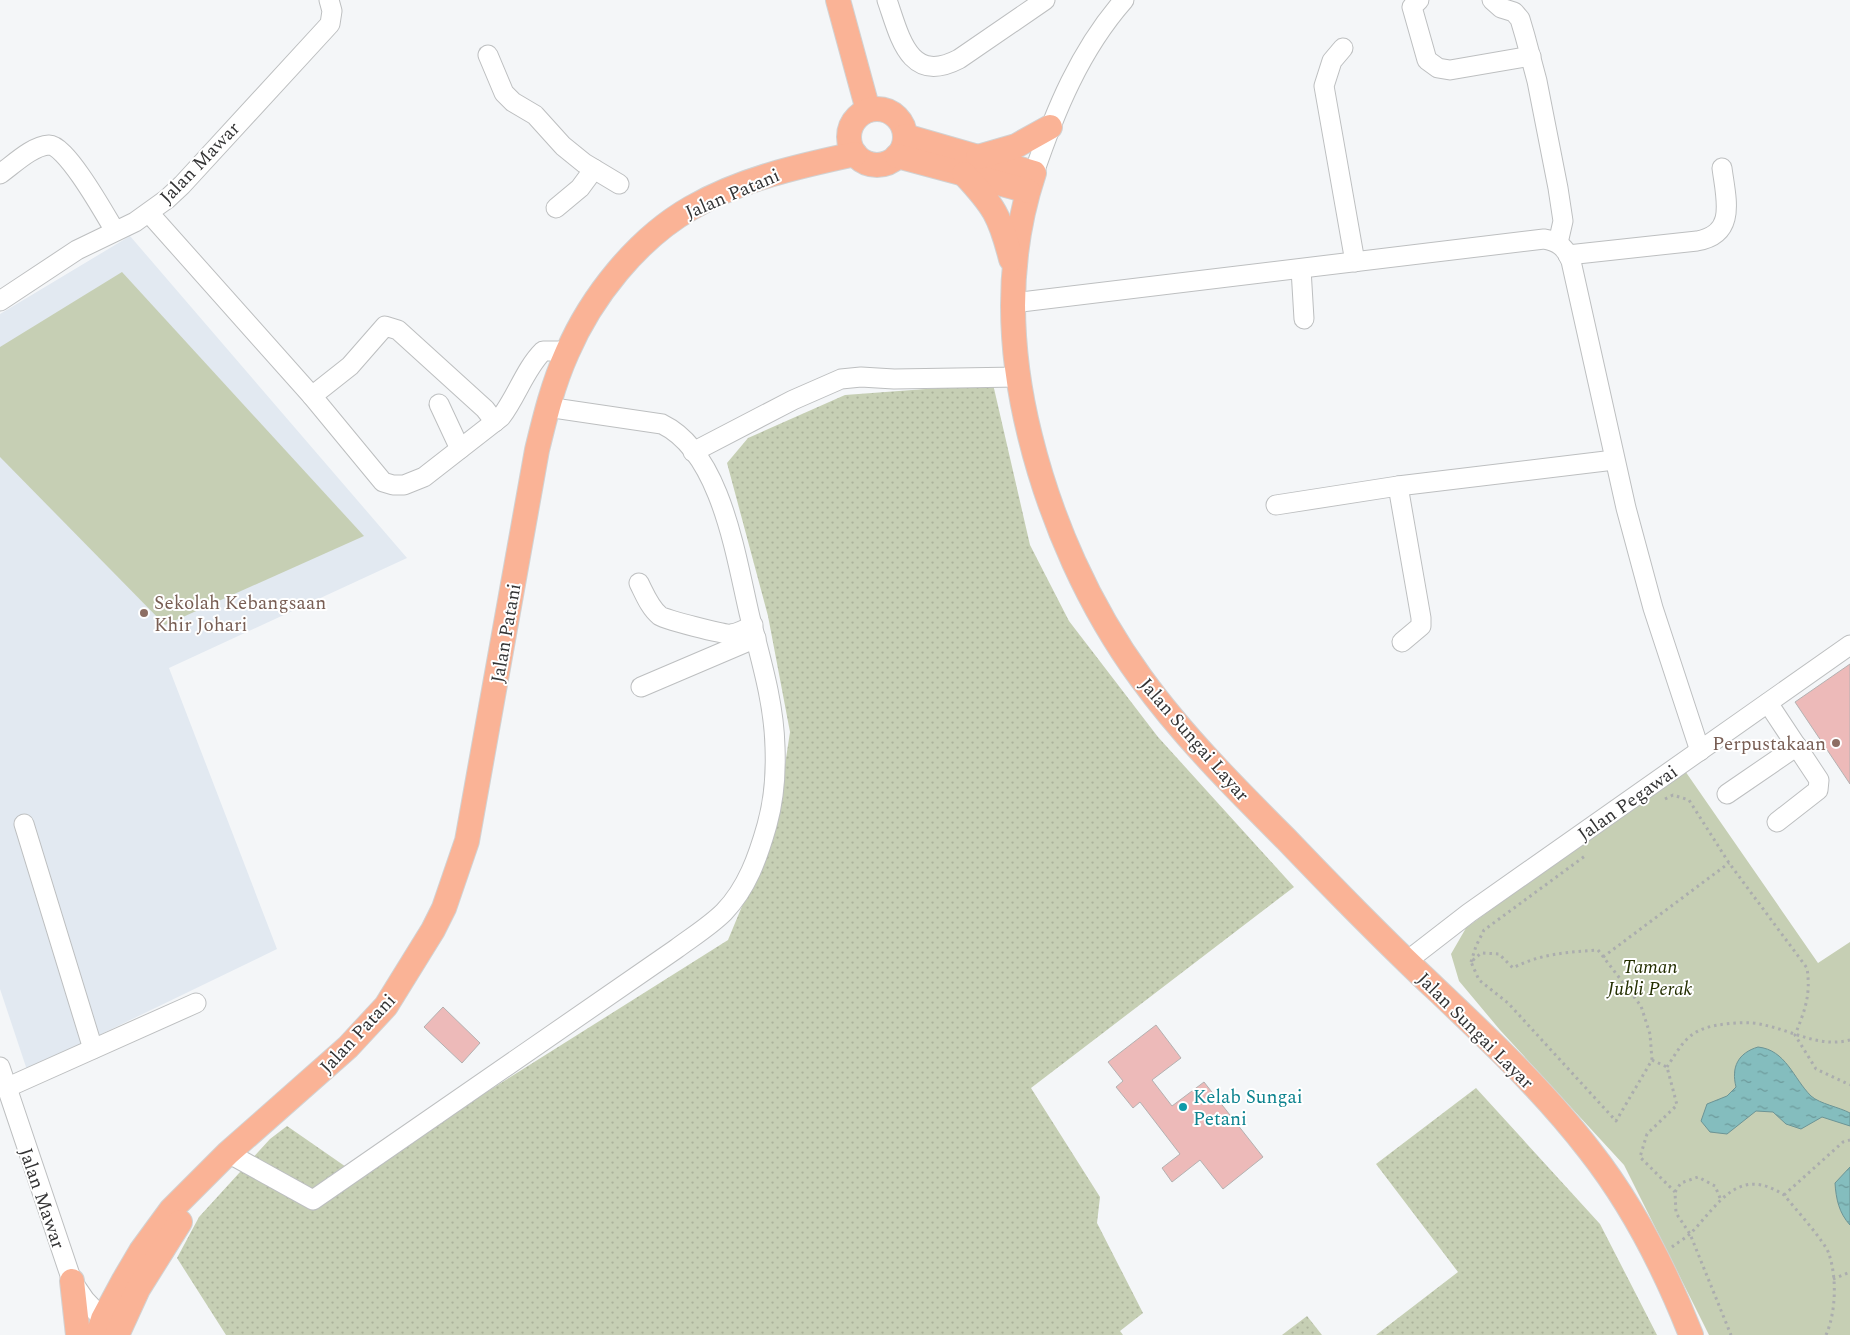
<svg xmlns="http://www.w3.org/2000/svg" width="1850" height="1335" font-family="Spectral,serif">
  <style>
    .built { fill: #e2e9f1 }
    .grass { fill: url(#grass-dots) }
    .park { fill: #c6cfb4 }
    .water { fill: url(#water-ripples); stroke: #6c9495 }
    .building { fill: #edbab9; stroke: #b4b1b1 }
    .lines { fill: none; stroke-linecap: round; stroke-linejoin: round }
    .minor-casing { stroke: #bdbfc0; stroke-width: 21 }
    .major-casing { stroke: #d2d2d2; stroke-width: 26 }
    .path { stroke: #abadae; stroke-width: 3; stroke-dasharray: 2.5 4; stroke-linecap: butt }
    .minor { stroke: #fff; stroke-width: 19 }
    .major { stroke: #fab396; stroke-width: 24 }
    .education-dot { fill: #8d6e63; stroke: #fff; stroke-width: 2 }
    .culture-dot { fill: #0f9aa8; stroke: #fff; stroke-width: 2 }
    .labels { text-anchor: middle; stroke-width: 4; stroke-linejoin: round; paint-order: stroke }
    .street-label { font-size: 19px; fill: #333334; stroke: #fff }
    .education-label { font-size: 19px; fill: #785e54; stroke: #fff; text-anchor: start }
    .park-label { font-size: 19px; font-style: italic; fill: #232e00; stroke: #fff }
    .culture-label { font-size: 19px; fill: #0d838f; stroke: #fff; text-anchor: start }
  </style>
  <defs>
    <pattern id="grass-dots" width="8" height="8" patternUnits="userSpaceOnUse" patternTransform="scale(1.25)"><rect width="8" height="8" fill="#c6cfb4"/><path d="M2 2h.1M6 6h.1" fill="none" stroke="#abb29b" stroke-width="1.8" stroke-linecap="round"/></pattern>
    <pattern id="water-ripples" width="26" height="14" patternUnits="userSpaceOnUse" patternTransform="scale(1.25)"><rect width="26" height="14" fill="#84bdbe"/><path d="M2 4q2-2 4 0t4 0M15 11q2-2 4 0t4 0" fill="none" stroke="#6d9a9b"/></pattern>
  </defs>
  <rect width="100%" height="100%" fill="#f4f6f8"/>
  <polygon class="built" points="130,236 407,558 169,668 277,949 27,1070 0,989 0,314"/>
  <g class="grass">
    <polygon points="993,384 1030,545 1069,621 1158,737 1294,887 1031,1088 1100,1197 1097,1223 1143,1313 1120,1331 1123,1335 226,1335 177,1258 199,1217 270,1139 287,1126 362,1178 466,1105 728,940 776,824 790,732 768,616 727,463 748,438 845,395"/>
    <polygon points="1476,1088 1600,1224 1657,1335 1376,1335 1458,1272 1376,1164"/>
    <polygon points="1307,1316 1322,1335 1282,1335"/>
  </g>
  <g class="park">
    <polygon points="122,272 364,536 165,625 0,457 0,347"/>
    <polygon points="1683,768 1818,963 1850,942 1850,1335 1709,1335 1624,1165 1500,1030 1459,981 1451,954 1466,928"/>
  </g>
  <g class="water">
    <path d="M1758,1047C1786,1050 1793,1078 1811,1096C1820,1104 1839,1107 1850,1113V1126L1822,1117L1801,1129L1786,1124L1773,1112L1756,1111L1727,1134L1710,1132L1701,1121L1707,1104L1727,1096L1736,1087C1731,1067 1738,1053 1758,1047Z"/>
    <path d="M1850,1167V1225C1839,1213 1836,1199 1835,1183Z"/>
  </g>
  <g class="building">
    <polygon points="1850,664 1850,784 1795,702"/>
    <polygon points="443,1007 480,1043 462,1063 424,1027"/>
    <polygon points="1156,1025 1181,1058 1152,1080 1172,1106 1204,1082 1263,1157 1223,1189 1200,1160 1172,1182 1162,1168 1180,1154 1140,1102 1133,1108 1116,1087 1123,1081 1108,1062"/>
  </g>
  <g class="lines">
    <defs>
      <g id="minor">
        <path d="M887,0C900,37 909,85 959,59L1045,0"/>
        <polyline points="1419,0 1412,7 1427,60 1438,68 1450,70 1531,56"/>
        <polyline points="1492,0 1501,8 1514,12 1520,19 1525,36 1537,81 1558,188 1563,221 1558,243"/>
        <polyline points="1343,48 1332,61 1324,86 1355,262"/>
        <polyline points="488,55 504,93 513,102 535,115 563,146 584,163 619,184"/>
        <path d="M1034,173C1055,111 1080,50 1124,0"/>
        <path d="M0,174C14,164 32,146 49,145C66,144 106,216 115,231"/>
        <polyline points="556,208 580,188 594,169"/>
        <path d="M149,213L312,396L383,482L393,485H404L424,477L501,417C517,396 525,369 543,351H567"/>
        <path d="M1568,255L1697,241C1737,234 1726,199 1722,168"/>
        <polyline points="1301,269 1304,319"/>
        <polyline points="0,301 77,250 135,222 167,199 182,185 330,24 332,11 329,0"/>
        <path d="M1013,303L1544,239C1558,241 1566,248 1571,261L1626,508L1653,608L1700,751"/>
        <polyline points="312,396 350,366 385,326 398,330 485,409 495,422"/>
        <polyline points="439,404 460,449"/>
        <polyline points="693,452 793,400 841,379 861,377 894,379 1018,377"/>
        <polyline points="1398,486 1421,618 1421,626 1402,642"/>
        <polyline points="1276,505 1398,486 1614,460"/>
        <path d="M639,583C645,595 650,608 660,616C663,619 725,635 731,634C738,633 746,629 753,625"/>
        <polyline points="641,687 756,638"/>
        <polyline points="1768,703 1819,780 1818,790 1777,822"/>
        <polyline points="1727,794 1797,746"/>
        <polyline points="24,824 93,1049"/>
        <polyline points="1407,961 1469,913 1850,645"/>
        <polyline points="0,1067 72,1281 85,1300 103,1319"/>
        <polyline points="6,1088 196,1003"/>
        <path d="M228,1153L313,1200L676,949C692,937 710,926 724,912C747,888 758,857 767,825C774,800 776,773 775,747C774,703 761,660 750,617C736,559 722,453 662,424L547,407"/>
      </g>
      <g id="major">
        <polyline points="838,0 868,110"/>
        <circle cx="877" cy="137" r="28"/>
        <path d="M905,136L1034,173C1005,260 1008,348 1030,436C1051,521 1089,607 1141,678C1183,736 1235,788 1286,839C1330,885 1374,930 1420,974C1479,1030 1540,1086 1590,1151C1634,1207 1665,1269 1691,1335"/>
        <polyline points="897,156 1028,191"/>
        <polyline points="978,157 1016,146 1050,127"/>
        <path d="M964,174C994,206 1000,216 1011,259"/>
        <polyline points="72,1281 78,1335"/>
        <path d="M98,1335L103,1319L124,1280L141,1251L171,1210L228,1153L348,1047L386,1006L433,930L444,908L467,841L537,450C545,417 553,384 567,353C591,297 637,239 691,208C741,179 799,166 855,154"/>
        <polyline points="117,1335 138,1289 180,1222"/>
      </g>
    </defs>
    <use href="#minor" class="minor-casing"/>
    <use href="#major" class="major-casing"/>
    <g class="path">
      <path d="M1665,799L1673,795L1689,800L1729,863L1807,968C1811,995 1805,1010 1795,1035L1816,1069L1850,1085"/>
      <path d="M1598,950L1641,1006L1650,1034L1652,1060L1616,1121L1508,1003L1479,980L1471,962L1481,953L1499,954L1513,968C1539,954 1568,952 1598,950Z"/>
      <polyline points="1603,957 1729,863"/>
      <polyline points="1471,962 1476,946 1484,930 1585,856"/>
      <polyline points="1652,1060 1667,1067 1677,1105 1647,1134 1640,1157 1675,1192"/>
      <path d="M1667,1067C1673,1058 1679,1047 1687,1039C1696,1030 1707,1027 1718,1025C1732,1023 1750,1021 1764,1025C1793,1031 1820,1048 1850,1040"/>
      <polyline points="1784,1195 1843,1142 1850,1140"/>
      <polyline points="1720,1198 1715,1186 1698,1177 1681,1183 1675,1192 1676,1213 1690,1234 1731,1335"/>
      <path d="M1672,1247C1678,1242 1686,1238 1691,1233C1719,1204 1738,1165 1784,1195C1793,1206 1826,1243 1829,1254C1837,1278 1836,1312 1826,1335"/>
      <polyline points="1833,1279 1850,1272"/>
    </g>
    <use href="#minor" class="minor"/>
    <use href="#major" class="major"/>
  </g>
  <g class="education-dot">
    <circle cx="144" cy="613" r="5"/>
    <circle cx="1836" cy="743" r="5"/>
  </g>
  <circle class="culture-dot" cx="1183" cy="1107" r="5"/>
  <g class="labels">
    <g class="street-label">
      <text transform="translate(199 162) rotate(-46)" y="7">Jalan Mawar</text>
      <text transform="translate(732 193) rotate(-23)" y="7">Jalan Patani</text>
      <text transform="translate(505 633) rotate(-80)" y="7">Jalan Patani</text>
      <text transform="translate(1195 739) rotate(49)" y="7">Jalan Sungai Layar</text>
      <text transform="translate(1627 802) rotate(-35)" y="7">Jalan Pegawai</text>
      <text transform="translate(1476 1030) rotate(45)" y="7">Jalan Sungai Layar</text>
      <text transform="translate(357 1033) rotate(-47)" y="7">Jalan Patani</text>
      <text transform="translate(43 1198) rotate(71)" y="7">Jalan Mawar</text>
    </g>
    <g class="education-label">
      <text x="154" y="609">Sekolah Kebangsaan<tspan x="154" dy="22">Khir Johari</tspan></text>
      <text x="1826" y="750" text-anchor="end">Perpustakaan</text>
    </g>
    <g class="park-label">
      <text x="1650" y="973">Taman<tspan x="1650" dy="22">Jubli Perak</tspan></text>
    </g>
    <g class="culture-label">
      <text x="1193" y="1103">Kelab Sungai<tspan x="1193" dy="22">Petani</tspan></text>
    </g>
  </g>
</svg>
